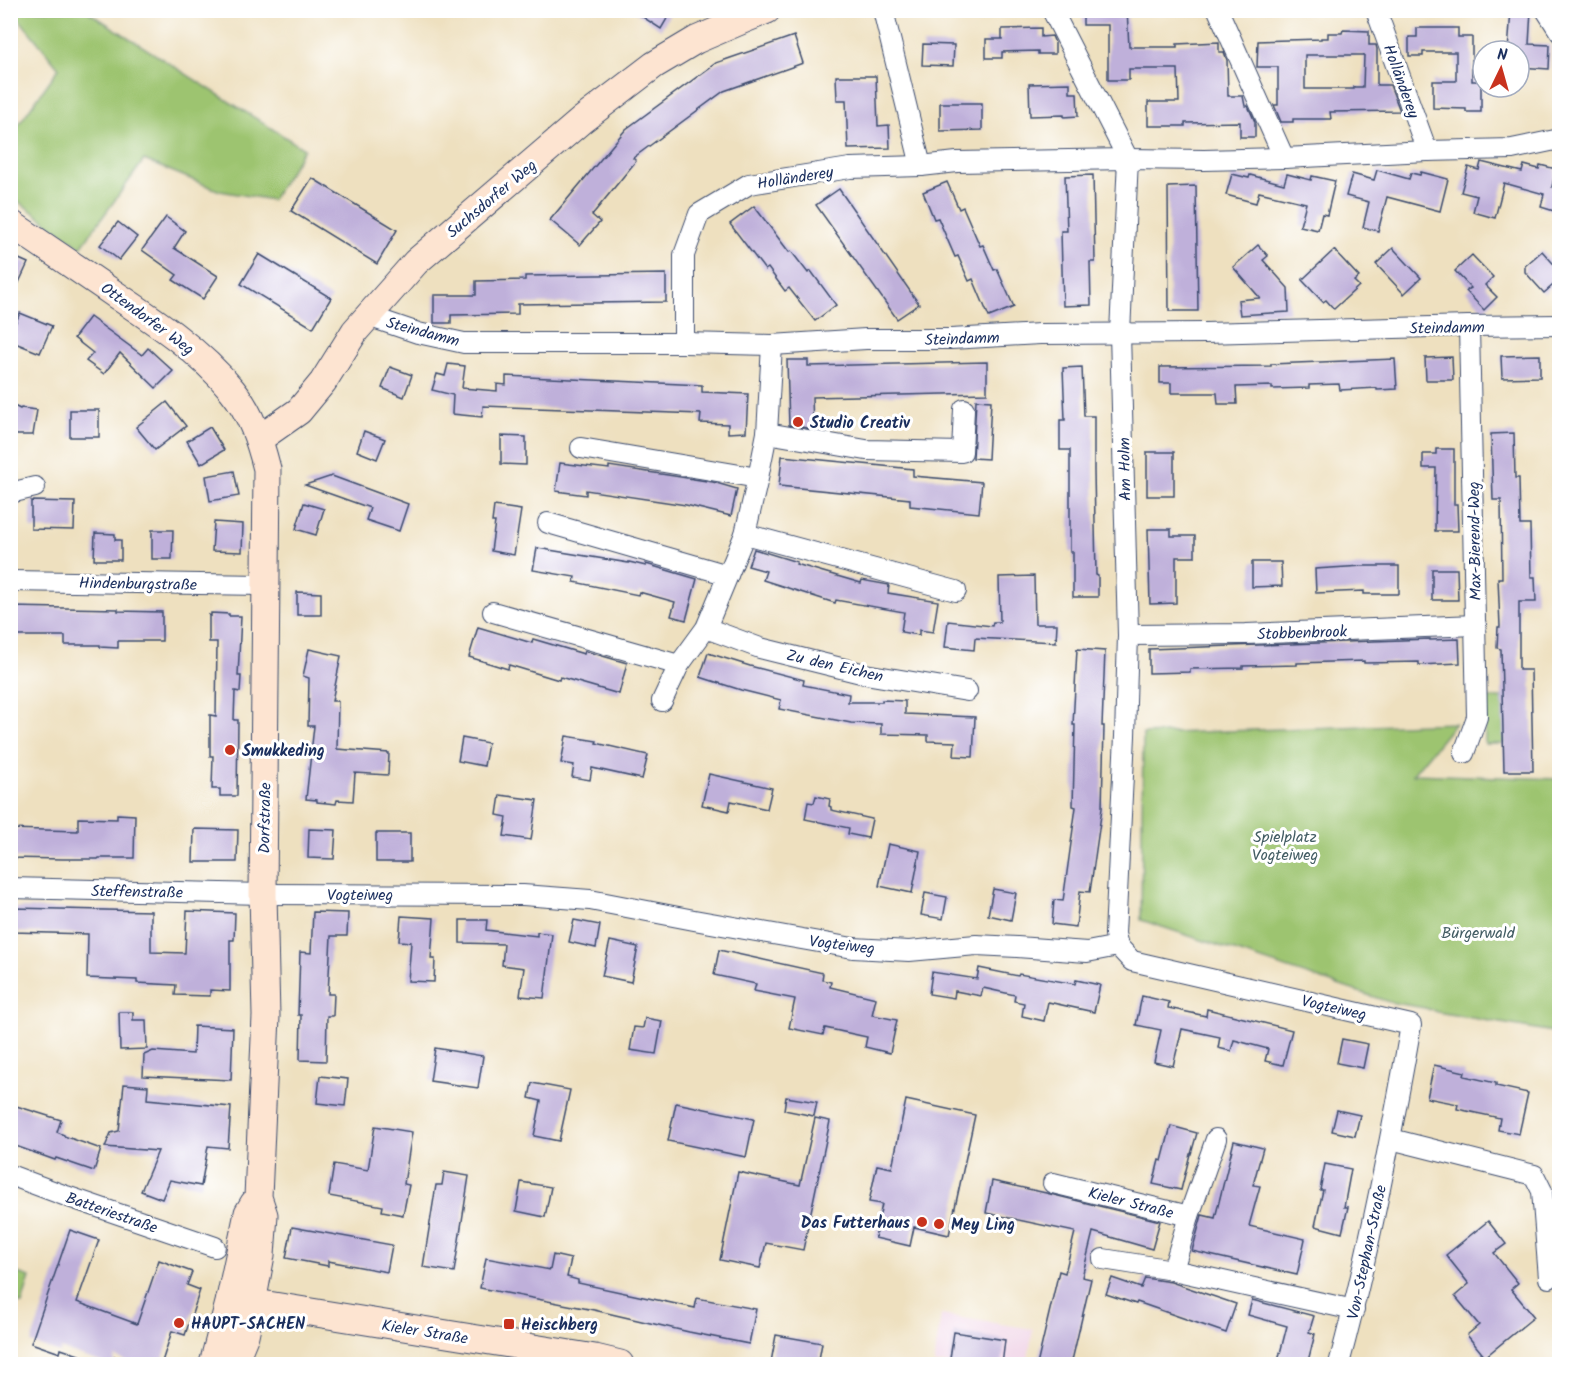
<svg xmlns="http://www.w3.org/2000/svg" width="1570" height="1375" font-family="Kalam,sans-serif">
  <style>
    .built { fill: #efd0e5 }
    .green { fill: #9dc470; stroke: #5c7a67; stroke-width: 1.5 }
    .building { fill: #bfb0da; fill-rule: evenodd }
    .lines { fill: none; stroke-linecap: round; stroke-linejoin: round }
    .street-casing { stroke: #3b4a6d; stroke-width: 22 }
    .secondary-casing { stroke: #3b4a6d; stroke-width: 29 }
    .street { stroke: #fff; stroke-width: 20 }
    .secondary { stroke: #fde4d1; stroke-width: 27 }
    .poi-dot { fill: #c8321e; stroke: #fff; stroke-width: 2 }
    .labels { text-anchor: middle; stroke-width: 6; stroke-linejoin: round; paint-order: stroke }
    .street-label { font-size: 16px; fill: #1b2f5e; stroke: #fff }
    .poi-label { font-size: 16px; font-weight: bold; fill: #1b2f5e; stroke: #fff; text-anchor: start }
    .park-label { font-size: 16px; fill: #425c63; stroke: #fff }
  </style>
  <rect width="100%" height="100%" fill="#fff"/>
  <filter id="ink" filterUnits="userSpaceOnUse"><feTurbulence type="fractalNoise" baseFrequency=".0167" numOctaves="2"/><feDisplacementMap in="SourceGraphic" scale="12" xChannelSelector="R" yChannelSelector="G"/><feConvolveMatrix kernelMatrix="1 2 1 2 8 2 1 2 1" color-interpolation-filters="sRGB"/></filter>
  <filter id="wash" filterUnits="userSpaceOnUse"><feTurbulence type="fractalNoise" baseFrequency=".008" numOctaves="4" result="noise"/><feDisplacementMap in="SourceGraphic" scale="24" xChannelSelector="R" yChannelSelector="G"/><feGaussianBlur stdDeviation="1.35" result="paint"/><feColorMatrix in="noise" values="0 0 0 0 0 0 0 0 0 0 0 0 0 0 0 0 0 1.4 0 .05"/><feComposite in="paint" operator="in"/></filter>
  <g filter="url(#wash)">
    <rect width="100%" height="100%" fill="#eee0bf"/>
    <polygon class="built" points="941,1315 1033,1329 1027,1364 934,1364"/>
    <g class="green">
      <polygon points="18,10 87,11 304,149 272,200 220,191 144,160 81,247 11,196 11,135 59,68 15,14"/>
      <polygon points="1484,698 1503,698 1504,744 1485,744"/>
      <polygon points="1455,723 1413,774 1559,779 1559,1033 1437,1012 1425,1008 1389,1002 1141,920 1143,734"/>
      <polygon points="11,1271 30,1277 22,1304 11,1301"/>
    </g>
    <g id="blocks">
      <g class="building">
        <polygon points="632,10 672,10 661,29"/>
        <polygon points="1083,10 1127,10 1129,47 1177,47 1177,44 1219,42 1219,52 1224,52 1227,60 1228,96 1243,96 1245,106 1248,106 1255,122 1255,137 1240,137 1240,122 1185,123 1185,126 1148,126 1148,102 1179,102 1178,69 1129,69 1129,80 1108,80 1108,25 1083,25"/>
        <polygon points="1511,10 1531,10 1529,44 1550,45 1549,69 1519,67 1519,51 1508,51"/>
        <polygon points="1041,28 1041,37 1052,36 1055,43 1055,54 1038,54 1038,51 1002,52 1002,58 986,58 986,39 1002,39 1002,29"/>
        <polygon points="1417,28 1458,28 1458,37 1472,37 1472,81 1481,81 1481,112 1466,112 1466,109 1433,108 1433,81 1456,81 1456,52 1423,52 1423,56 1409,56 1409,37 1417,37"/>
        <path d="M1343,30L1369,31V45H1376L1377,49V85H1390L1400,111L1330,112L1331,119H1293V122H1281L1274,105H1278V67H1257L1258,41L1321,39V38H1328V33H1342ZM1305,55H1364L1363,87H1354V89H1305Z"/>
        <polygon points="794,36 803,63 724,91 633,158 636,161 592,215 600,222 580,245 550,220 626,129 716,63"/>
        <polygon points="923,44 954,45 953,66 922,65"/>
        <polygon points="836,76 876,76 878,126 889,125 890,148 848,149 846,100 837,100"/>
        <polygon points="1070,83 1070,93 1077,93 1078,116 1064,117 1064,115 1030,116 1029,84"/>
        <polygon points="940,103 982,103 982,130 940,131"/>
        <polygon points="1481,162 1522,172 1524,165 1539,169 1540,165 1556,169 1552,187 1560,189 1560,190 1554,211 1541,207 1544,194 1504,183 1495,218 1473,212 1477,196 1461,192 1468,167 1479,170"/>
        <polygon points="1377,170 1409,179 1411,173 1420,175 1421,172 1448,179 1440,211 1387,197 1378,231 1363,227 1369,202 1346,196 1352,174 1374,180"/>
        <polygon points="1232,174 1249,178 1250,175 1284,184 1287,174 1311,180 1312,176 1335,181 1327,215 1322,214 1318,230 1300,226 1306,203 1259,192 1256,203 1226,195"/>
        <polygon points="1093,175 1095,262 1090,262 1091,305 1063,306 1061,231 1067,231 1065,176"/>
        <polygon points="312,178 397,230 377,264 291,211"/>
        <polygon points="947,182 959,209 963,207 980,246 983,245 994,270 997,269 1014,307 989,317 973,279 969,281 958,256 955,257 938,218 934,219 923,192"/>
        <polygon points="1196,186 1198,311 1169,311 1168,187"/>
        <polygon points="839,189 919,304 897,319 816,205"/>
        <polygon points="754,206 789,252 791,251 808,273 811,271 836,305 815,321 789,288 785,291 768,268 765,270 730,224"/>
        <polygon points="166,217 185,231 174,248 218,276 203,299 173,280 177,275 142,250"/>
        <polygon points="118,222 137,237 119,260 100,245"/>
        <polygon points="1258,245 1268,256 1263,260 1288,288 1289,312 1240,315 1238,300 1260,298 1233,267"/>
        <polygon points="1393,248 1421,278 1404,294 1376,264"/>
        <polygon points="1334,250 1359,277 1354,281 1359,286 1334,309 1326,300 1323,302 1302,280"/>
        <polygon points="1542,251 1560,271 1560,279 1544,293 1525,272 1525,266"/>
        <polygon points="259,254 331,298 313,328 241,284"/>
        <polygon points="10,255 28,263 10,302"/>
        <polygon points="1472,255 1493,277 1485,285 1497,297 1484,310 1466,291 1471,288 1455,271"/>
        <polygon points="666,274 666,302 518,304 518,314 451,315 451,323 434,323 434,295 476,295 476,281 525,280 525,276"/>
        <polygon points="20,313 52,326 40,353 10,341 10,335"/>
        <polygon points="90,317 142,355 148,348 173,371 156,388 120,353 104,374 86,361 93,353 74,338"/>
        <polygon points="1540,355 1540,377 1502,378 1501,356"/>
        <polygon points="1452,357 1453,380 1426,380 1425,358"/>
        <polygon points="1395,359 1397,389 1377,390 1377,388 1340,390 1339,384 1309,385 1309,388 1272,389 1272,386 1236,387 1237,404 1218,404 1217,393 1171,393 1171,383 1160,383 1160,367 1271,366 1271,364"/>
        <polygon points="787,360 808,360 808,366 987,362 987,393 812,397 813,429 789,425"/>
        <polygon points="448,364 465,366 462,388 497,391 497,384 506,385 506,376 702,385 702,392 748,394 746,432 728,433 728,424 700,423 701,414 483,406 482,417 452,414 453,395 432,390 437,374 445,376"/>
        <polygon points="390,367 412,375 404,397 382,388"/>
        <polygon points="1082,367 1084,416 1094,416 1094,471 1096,575 1098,576 1098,597 1073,597 1073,552 1070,552 1070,450 1060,450 1060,420 1065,420 1063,368"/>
        <polygon points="976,400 991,401 988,459 973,458"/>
        <polygon points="167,402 186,426 155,450 136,427"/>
        <polygon points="10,404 20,409 21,408 37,410 33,435 17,435 10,432"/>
        <rect x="70" y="410" width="29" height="27"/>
        <polygon points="210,427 224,450 201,464 187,441"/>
        <polygon points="364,431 385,439 377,459 357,451"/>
        <polygon points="1514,433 1515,478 1519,478 1520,525 1530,525 1531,577 1535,577 1536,602 1519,602 1519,670 1531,670 1533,771 1504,771 1501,649 1497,648 1498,627 1500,627 1498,578 1502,578 1501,500 1493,500 1491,434"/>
        <polygon points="501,436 526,437 526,465 501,464"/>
        <polygon points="1436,449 1454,449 1454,504 1457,504 1458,531 1435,531 1436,468 1423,468 1423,454 1436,454"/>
        <rect x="1147" y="452" width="27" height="44"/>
        <polygon points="782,456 913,469 913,476 982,482 979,513 910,506 910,499 779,486"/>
        <polygon points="560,463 609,469 609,466 713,482 737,489 731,516 686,505 586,490 586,495 556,491"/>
        <polygon points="234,471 239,496 210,501 206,476"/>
        <polygon points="332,476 408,504 399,531 366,520 370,508 305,485"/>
        <polygon points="31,501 75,502 74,530 31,529"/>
        <polygon points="304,503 324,509 316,535 296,529"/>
        <polygon points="494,506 521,510 514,555 491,551 495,522 492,522"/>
        <polygon points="214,522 243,524 242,552 212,551"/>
        <polygon points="1148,529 1171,529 1171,536 1195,536 1195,557 1176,557 1176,603 1150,604"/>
        <polygon points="152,530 173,530 172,559 152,559"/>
        <polygon points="95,533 115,534 115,540 121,540 121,560 94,560"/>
        <polygon points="537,548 629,563 629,562 646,566 646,564 697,579 686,620 671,616 675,602 639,592 638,595 574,582 575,577 533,570"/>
        <polygon points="754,549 797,562 796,564 861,583 862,580 889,585 888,593 938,601 933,632 919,630 919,635 901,632 904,612 836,600 835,603 763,580 766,571 748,566"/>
        <polygon points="1252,562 1281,562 1282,586 1252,587"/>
        <polygon points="1363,566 1399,566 1399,594 1364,594 1364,591 1316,593 1315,569"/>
        <polygon points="1432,569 1457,569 1458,600 1432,600"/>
        <polygon points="1034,576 1035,624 1057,624 1056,642 975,638 974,650 945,647 948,621 992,626 993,622 1000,622 999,577"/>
        <polygon points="297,592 321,593 321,615 297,615"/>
        <polygon points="10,607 118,609 118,611 162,612 162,641 118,641 118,648 100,647 100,645 65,645 65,636 10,636"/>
        <polygon points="211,613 229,614 229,616 241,616 238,676 241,676 240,692 235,691 234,720 238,720 237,796 220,796 220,789 212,789 213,756 210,756 210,715 216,716 217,642 209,642 209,615 211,616"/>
        <polygon points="478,627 532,643 533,639 584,654 585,651 627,663 619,694 560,677 559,680 509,665 508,669 469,657"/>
        <polygon points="1430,639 1430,640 1459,639 1460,663 1419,665 1419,662 1364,663 1364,661 1297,663 1297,665 1243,666 1243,668 1190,669 1190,672 1149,673 1149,649"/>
        <polygon points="309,649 341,656 332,701 338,701 337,749 389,753 388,775 355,773 353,801 337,800 336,804 317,802 317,800 306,799 314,726 308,726 309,678 303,676"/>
        <polygon points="1077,649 1105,651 1102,726 1104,726 1102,808 1090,892 1080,891 1076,927 1052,924 1054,900 1063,901 1076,807 1073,806 1075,725 1073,725"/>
        <polygon points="708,653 750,666 804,680 803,685 849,694 848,702 882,702 882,700 905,701 905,714 975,717 973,757 954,756 955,742 928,741 928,735 881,734 881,724 851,723 779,709 781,700 741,690 700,677"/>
        <polygon points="566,736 597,741 596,743 648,755 642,779 592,768 590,780 572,777 574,765 561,763"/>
        <polygon points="462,738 488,743 484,766 458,761"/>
        <polygon points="709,774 772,788 767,809 731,801 729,811 702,805"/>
        <polygon points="500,795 537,800 531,840 504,836 507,817 497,815"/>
        <polygon points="816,796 830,799 829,806 831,807 831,810 872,819 868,838 848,834 849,828 805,819 808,802 814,803"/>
        <polygon points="117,814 135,815 134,858 99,858 98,859 63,859 10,858 10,829 78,831 78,818 117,819"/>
        <polygon points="194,829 238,830 237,862 193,862"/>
        <polygon points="309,829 336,830 334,859 308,858"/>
        <rect x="376" y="833" width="34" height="29"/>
        <polygon points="888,844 920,851 912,893 879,886"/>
        <polygon points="993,889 1016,893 1011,920 988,915"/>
        <polygon points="925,893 947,897 943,919 921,915"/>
        <polygon points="13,908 151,911 151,952 185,953 187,911 235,913 234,940 230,940 230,991 210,990 210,996 175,995 176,985 137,983 137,980 87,978 88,934 13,932"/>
        <polygon points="313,912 348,913 347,936 331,936 328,994 334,994 333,1016 327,1016 326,1061 300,1060 301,1015 298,1015 300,952 311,953"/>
        <polygon points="401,916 434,918 431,959 435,959 434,982 408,981 411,942 399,941"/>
        <polygon points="460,920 487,920 486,930 537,936 537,932 552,934 544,998 520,996 524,968 502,965 504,944 460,943"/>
        <polygon points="574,920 600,925 596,948 569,942"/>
        <polygon points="610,941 638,947 631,982 602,976"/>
        <polygon points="719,950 823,973 822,980 831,982 830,987 876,998 872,1015 897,1020 890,1053 865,1047 867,1037 825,1028 823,1035 789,1028 795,999 754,991 756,984 714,975"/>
        <polygon points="979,968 1018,976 1019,974 1075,984 1076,980 1100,985 1094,1012 1048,1002 1044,1021 1022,1016 1024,1003 1014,1001 1015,995 983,988 981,996 955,991 954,998 929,994 932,972 977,979"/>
        <polygon points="1142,996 1169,1002 1168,1008 1206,1016 1207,1009 1292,1030 1283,1065 1265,1061 1268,1049 1234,1040 1231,1051 1218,1048 1220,1037 1182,1029 1173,1066 1154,1062 1161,1030 1136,1025"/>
        <polygon points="119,1012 133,1012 133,1020 146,1020 147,1049 120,1050"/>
        <polygon points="645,1018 662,1021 656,1054 630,1050 634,1027 643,1028"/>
        <polygon points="194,1026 233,1028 231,1080 143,1076 144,1055 153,1051 193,1054"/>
        <polygon points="1342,1039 1368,1044 1363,1068 1337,1063"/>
        <polygon points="435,1048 483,1056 478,1088 430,1081"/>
        <polygon points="1434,1065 1465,1072 1464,1076 1496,1083 1496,1086 1528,1093 1519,1134 1498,1130 1500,1118 1457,1109 1458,1104 1427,1098"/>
        <polygon points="320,1076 348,1079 345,1106 317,1103"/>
        <polygon points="532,1083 570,1090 559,1141 534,1136 541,1101 529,1098"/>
        <polygon points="124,1084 148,1086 147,1099 231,1107 228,1148 208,1146 201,1186 170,1180 162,1199 141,1191 158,1151 105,1147 111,1133 119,1131"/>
        <polygon points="786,1097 817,1102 814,1116 784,1110"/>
        <polygon points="906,1100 975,1115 949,1235 914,1227 910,1246 875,1238 882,1204 869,1202 877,1165 892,1168"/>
        <polygon points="676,1103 754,1119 746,1157 668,1141"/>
        <polygon points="10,1104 61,1120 57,1132 64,1135 64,1136 101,1149 94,1171 56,1158 55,1160 10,1144"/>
        <polygon points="1337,1110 1360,1115 1355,1136 1332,1131"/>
        <polygon points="815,1118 830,1121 803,1250 766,1243 760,1268 720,1260 738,1172 800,1185"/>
        <polygon points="375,1126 412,1132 404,1184 409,1185 403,1215 382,1211 383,1206 329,1196 334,1164 368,1170"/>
        <polygon points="1171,1126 1197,1133 1191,1154 1190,1154 1181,1190 1153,1184 1159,1160 1162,1161"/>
        <polygon points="1234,1141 1263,1148 1253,1185 1260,1186 1249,1226 1305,1239 1297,1275 1192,1251 1202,1215 1215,1218"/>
        <polygon points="1325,1164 1351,1169 1344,1207 1348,1207 1342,1233 1315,1226 1323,1190 1320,1190"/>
        <polygon points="444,1172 469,1176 454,1272 423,1267 436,1185 442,1185"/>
        <polygon points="992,1181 1046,1193 1160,1221 1152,1249 1093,1232 1082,1277 1091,1279 1071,1365 1037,1365 1059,1271 1065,1273 1075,1232 986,1213"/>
        <polygon points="521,1182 551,1187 545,1217 516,1211"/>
        <polygon points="1488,1221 1506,1244 1494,1253 1518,1283 1511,1289 1534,1317 1485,1357 1467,1335 1479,1325 1455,1296 1469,1284 1446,1255"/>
        <polygon points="292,1227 392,1245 387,1272 328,1261 328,1266 286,1258"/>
        <polygon points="70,1230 99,1240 77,1302 137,1324 159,1260 192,1272 187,1285 200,1290 185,1335 172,1331 161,1365 136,1365 115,1357 113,1365 109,1365 61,1349 60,1353 31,1343"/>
        <polygon points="553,1255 571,1259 567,1277 578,1280 578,1283 695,1308 697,1298 756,1309 749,1344 689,1332 594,1310 480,1288 486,1258 550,1270"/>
        <polygon points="1112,1278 1141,1288 1145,1278 1171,1282 1236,1304 1226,1333 1137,1302 1136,1304 1106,1294"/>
        <polygon points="1252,1300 1314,1316 1309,1332 1315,1334 1307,1365 1277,1365 1287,1326 1248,1315"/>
        <polygon points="954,1332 1005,1340 1002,1365 949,1365"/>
        <polygon points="776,1335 822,1343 818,1365 782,1365 771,1362"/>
      </g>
    </g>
  </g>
  <g filter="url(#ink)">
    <use href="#blocks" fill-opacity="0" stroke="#3b4a6d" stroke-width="1.5"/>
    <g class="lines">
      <defs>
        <g id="street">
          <polyline points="883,10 921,166"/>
          <polyline points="1052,10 1128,159 1120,333 1128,635 1125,736 1115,934 1118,946"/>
          <polyline points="1218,10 1284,158"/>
          <polyline points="1376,10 1427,151"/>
          <polyline points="1546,10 1560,32"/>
          <polyline points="368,316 418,333 464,343 684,343 772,345 866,339 951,339 1040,334 1205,333 1469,326 1560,325"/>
          <polyline points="684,343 684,255 699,214 749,184 850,168 921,166 957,162 1128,159 1204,160 1284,158 1427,151 1512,149 1560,139"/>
          <polyline points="767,433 866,450 962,452 964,409"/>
          <polyline points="581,448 758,478"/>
          <polyline points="10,493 35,487"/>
          <polyline points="548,523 728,575"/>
          <polyline points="745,534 956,591"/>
          <polyline points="10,581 266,585"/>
          <polyline points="493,612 679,665"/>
          <polyline points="706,628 760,648 865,674 967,691"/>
          <polyline points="1128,635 1246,634 1476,625"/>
          <polyline points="662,701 679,665 706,628 745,534 758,478 767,433 772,345"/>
          <polyline points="1464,753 1477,717 1469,326"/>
          <polyline points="10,888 263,894 523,895 590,900 694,920 853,948 909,951 976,945 1017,947 1087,952 1118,946"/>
          <path d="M1118,946L1132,961L1411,1025C1391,1139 1369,1253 1339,1364"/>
          <polyline points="1216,1139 1189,1216 1173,1270 1354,1310"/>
          <polyline points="1391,1139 1534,1175 1542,1191 1549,1278"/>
          <polyline points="10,1175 66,1196 215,1247"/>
          <polyline points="1053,1183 1189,1216"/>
          <polyline points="1103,1259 1173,1270"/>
        </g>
        <g id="secondary">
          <path d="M10,223C46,247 81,271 116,295C158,323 200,351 232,390C251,413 260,441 267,469L263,894L266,1016L258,1197L264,1215L261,1255L252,1303L245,1335L233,1364"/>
          <polyline points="259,439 299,411 323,382 355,331 416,262 582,120 654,65 696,40 745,19 767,10"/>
          <polyline points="230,1299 509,1344 595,1358 620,1364"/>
          <polyline points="213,1364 230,1299 248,1213 254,1203"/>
        </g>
      </defs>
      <use href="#street" class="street-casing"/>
      <use href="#secondary" class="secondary-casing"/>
      <use href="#street" class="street"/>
      <use href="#secondary" class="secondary"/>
    </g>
  </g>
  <g class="poi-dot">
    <circle cx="798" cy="422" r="6"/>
    <circle cx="230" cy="750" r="6"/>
    <circle cx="922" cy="1222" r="6"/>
    <circle cx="939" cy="1224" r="6"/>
    <circle cx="179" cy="1323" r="6"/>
    <rect x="503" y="1318" width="12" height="12" rx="3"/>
  </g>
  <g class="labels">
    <g class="street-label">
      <text transform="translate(1402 81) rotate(70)" y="6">Holländerey</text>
      <text transform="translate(795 177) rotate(-9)" y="6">Holländerey</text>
      <text transform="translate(491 198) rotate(-40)" y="6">Suchsdorfer Weg</text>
      <text transform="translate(148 318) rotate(36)" y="6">Ottendorfer Weg</text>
      <text transform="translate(1447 327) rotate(-1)" y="6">Steindamm</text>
      <text transform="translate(423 331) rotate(15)" y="6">Steindamm</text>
      <text transform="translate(962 338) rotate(-2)" y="6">Steindamm</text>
      <text transform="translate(1124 469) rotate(-91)" y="6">Am Holm</text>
      <text transform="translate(1474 541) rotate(-91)" y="6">Max-Bierend-Weg</text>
      <text transform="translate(138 583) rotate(1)" y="6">Hindenburgstraße</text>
      <text transform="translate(1302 632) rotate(-2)" y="6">Stobbenbrook</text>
      <text transform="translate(835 665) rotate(13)" y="6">Zu den Eichen</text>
      <text transform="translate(264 818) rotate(-89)" y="6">Dorfstraße</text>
      <text transform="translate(137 891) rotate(1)" y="6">Steffenstraße</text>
      <text x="360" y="900">Vogteiweg</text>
      <text transform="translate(842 944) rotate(7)" y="6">Vogteiweg</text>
      <text transform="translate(1334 1007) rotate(13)" y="6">Vogteiweg</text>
      <text transform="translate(1131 1202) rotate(14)" y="6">Kieler Straße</text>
      <text transform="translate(112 1212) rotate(19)" y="6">Batteriestraße</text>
      <text transform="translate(1366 1252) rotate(-78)" y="6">Von-Stephan-Straße</text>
      <text transform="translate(425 1331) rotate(9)" y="6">Kieler Straße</text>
    </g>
    <g class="poi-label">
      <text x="810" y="428">Studio Creativ</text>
      <text x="242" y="756">Smukkeding</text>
      <text x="910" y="1228" text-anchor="end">Das Futterhaus</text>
      <text x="951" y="1230">Mey Ling</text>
      <text x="191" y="1329">HAUPT-SACHEN</text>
      <text x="521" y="1330">Heischberg</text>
    </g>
    <g class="park-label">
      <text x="1285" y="842">Spielplatz<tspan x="1285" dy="18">Vogteiweg</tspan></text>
      <text x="1478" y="938">Bürgerwald</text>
    </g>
  </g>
  <rect width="1570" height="1375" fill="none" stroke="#fff" stroke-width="36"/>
  <g transform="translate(1501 69) rotate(5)"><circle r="28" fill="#ffffff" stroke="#a4acbf" stroke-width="1.5"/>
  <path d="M0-4.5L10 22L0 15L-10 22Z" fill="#c8321e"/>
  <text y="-9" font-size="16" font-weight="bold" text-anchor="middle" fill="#1b2f5e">N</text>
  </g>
</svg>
